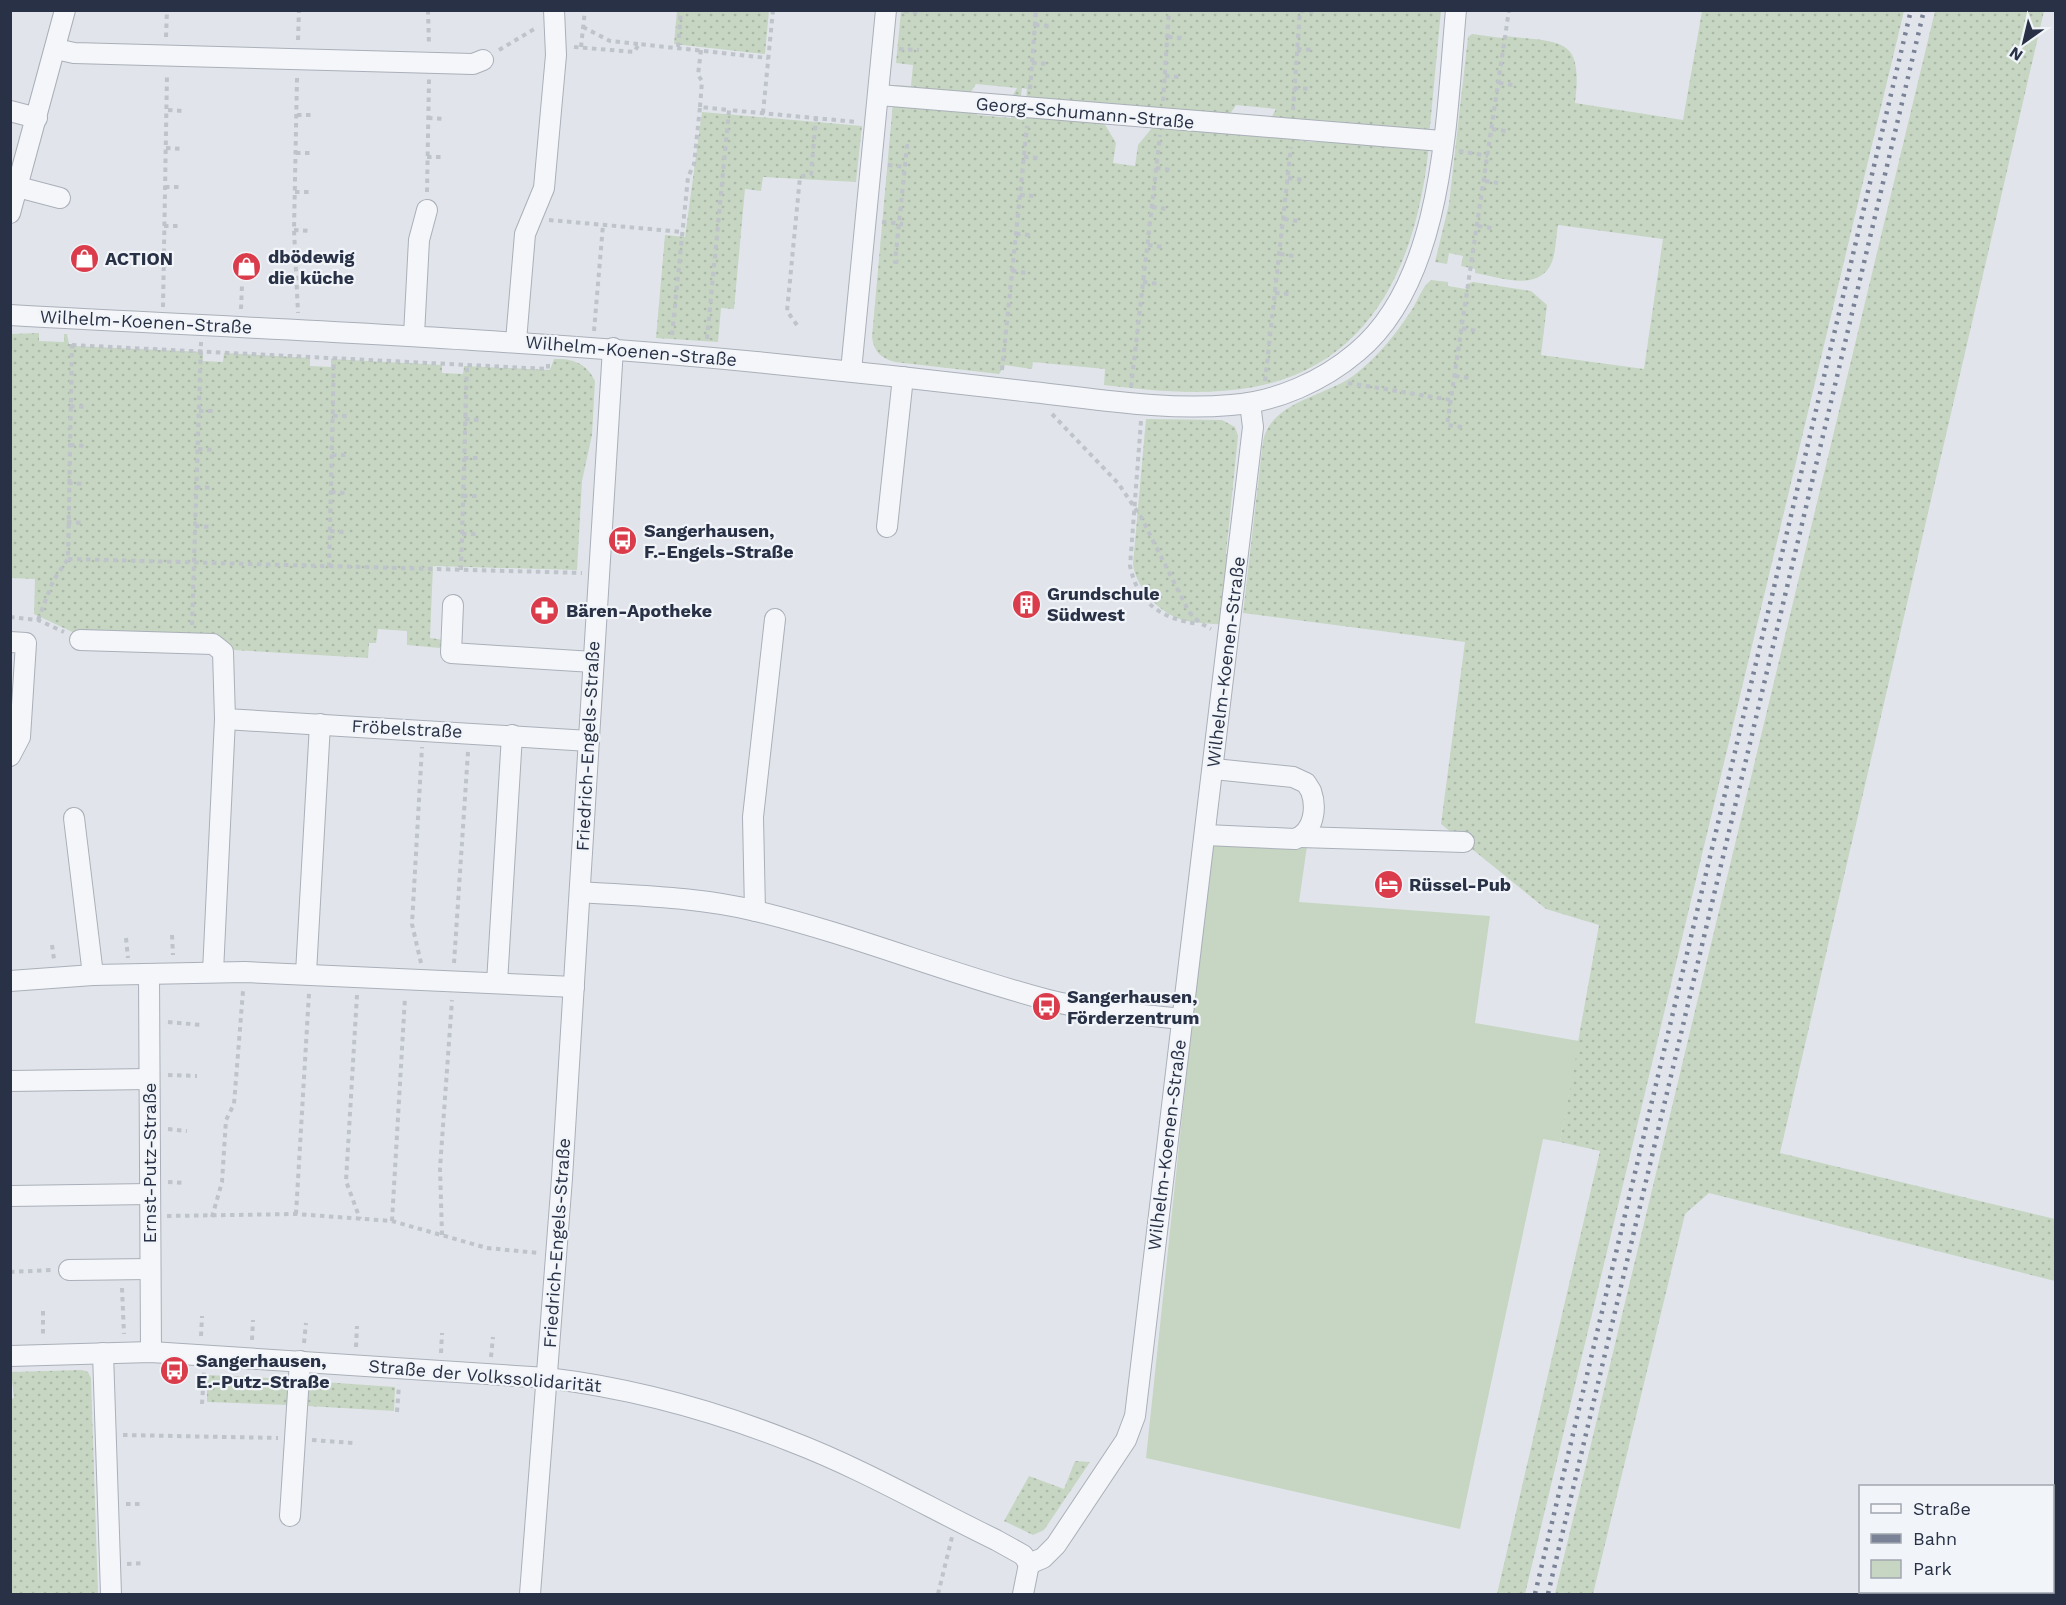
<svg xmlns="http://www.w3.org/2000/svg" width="2066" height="1605" font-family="'Work Sans',sans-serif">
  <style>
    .grass { fill: url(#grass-dots) }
    .park { fill: #c6d6c2 }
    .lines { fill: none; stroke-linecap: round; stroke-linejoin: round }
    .minor-casing { stroke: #aaafb9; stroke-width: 22 }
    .path { stroke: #bfc3ca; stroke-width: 4; stroke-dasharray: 4.5 4.5; stroke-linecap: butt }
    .minor { stroke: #f4f6f9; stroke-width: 20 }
    .rail { stroke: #798296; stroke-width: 4.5; stroke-dasharray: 3 6; stroke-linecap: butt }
    .labels { text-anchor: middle; stroke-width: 4.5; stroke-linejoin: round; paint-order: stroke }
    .street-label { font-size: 18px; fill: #283145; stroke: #f1f4f8 }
    .poi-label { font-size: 18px; font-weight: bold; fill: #283145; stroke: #f1f4f8; text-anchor: start }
  </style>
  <defs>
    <pattern id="grass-dots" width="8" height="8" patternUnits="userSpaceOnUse" patternTransform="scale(1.5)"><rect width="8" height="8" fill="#c6d6c2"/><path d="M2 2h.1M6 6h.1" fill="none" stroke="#aab8a8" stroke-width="1.8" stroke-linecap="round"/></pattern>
  </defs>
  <rect width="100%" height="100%" fill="#e1e5eb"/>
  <g class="grass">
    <polygon points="677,11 769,11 765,54 674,44"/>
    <polygon points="901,11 1441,11 1429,137 1268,124 1276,109 1236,105 1226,120 1026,103 1027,89 1022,88 1020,103 1009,102 1017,88 976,84 967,98 894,92 895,85 911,86 913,65 896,63"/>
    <path d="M1702,11H1904L1525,1594H1497L1600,1151L1560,1142L1599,925L1546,909L1441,824L1465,642L1243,613L1263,441C1271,402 1323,397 1353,376C1376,359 1395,335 1411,311C1418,301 1421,288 1431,280L1448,282V286L1466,289L1467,284L1473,282L1531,291L1547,305L1541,355L1644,369L1663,239L1558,225C1556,236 1556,251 1552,262C1539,293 1499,277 1475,273V269L1461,266L1463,256L1449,253L1447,264L1435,262L1449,204L1468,37L1472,34L1502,38L1506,36C1563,43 1583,36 1575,103L1683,120Z"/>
    <polygon points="1935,11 2044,11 1780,1153 2055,1219 2055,1281 1709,1193 1685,1214 1593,1594 1555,1594"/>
    <path d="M893,102L977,108V115L1011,118L1012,111L1101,118L1116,143L1113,163L1135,166L1138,145L1156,123L1164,124V129L1183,130V125L1300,135V141L1318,142L1319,137L1429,145C1418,256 1376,364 1254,387C1204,396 1153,391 1104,385L1105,369L1033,362L1032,369L1005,365L999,374L895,362C881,358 874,352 872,337Z"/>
    <polygon points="702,112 862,126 856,182 763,177 761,191 745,189 734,309 721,308 718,342 656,338 665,235 685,237"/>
    <path d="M39,333V341L64,342V334H67L69,344L75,346L203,352V361L223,362L224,353L310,358V366L331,367V359L442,365V373L463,374L464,366L550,370L554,359C572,358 587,363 595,381L592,435L582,481L577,570L433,566L430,638L444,640L440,648L407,645V631L378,629L376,643H369L368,658L233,650L221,641L83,637L34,614L35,579L11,578V334Z"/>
    <path d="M1146,419L1222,420L1235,427L1238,436L1226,554L1233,555L1225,625C1210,623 1191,624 1177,618C1157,610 1135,585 1133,564Z"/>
    <polygon points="82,1370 88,1372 91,1378 98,1594 11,1594 10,1399 14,1398 11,1372"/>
    <polygon points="207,1375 290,1379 288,1405 207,1402"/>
    <polygon points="309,1381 395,1387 394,1411 307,1406"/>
    <polygon points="1075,1461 1090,1462 1044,1530 1033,1535 1004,1521 1029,1476 1064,1489"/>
  </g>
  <polygon class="park" points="1211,843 1307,846 1299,902 1490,916 1475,1023 1579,1041 1560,1142 1543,1139 1460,1529 1146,1458"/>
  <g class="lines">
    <defs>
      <g id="minor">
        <polyline points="56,49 74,53 473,64 483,60"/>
        <polyline points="879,95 1442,141"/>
        <polyline points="10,111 37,118"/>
        <polyline points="18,187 60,198"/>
        <polyline points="10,213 65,10"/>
        <path d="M10,315C259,329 508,338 756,362C848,371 940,381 1032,392C1097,399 1165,411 1231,405C1276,402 1323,381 1357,352C1445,279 1446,117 1456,10"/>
        <polyline points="414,335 419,240 427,210"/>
        <polyline points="516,341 525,234 544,188 556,55 554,10"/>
        <polyline points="851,371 886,10"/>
        <polyline points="887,527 903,377"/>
        <polyline points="453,605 451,653 593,662"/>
        <polyline points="80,640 213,644 223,652 225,719 213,972"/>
        <polyline points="10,642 26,643 20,737 10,756"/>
        <polyline points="225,719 589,741"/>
        <polyline points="74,818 93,975"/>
        <path d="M1206,835L1295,839C1314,832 1317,808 1311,791L1306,783L1293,777L1214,769"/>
        <polyline points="1300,837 1464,842"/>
        <path d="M580,892C639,896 699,897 756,911C855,935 949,974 1048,1000C1091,1011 1138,1014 1182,1019"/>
        <polyline points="755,911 753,817 775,619"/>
        <polyline points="306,973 320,724"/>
        <polyline points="149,974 151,1352"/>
        <polyline points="10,981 93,975 245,972 574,987"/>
        <polyline points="497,983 512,735"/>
        <polyline points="10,1081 149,1079"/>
        <polyline points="10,1196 150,1194"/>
        <polyline points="69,1270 150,1269"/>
        <polyline points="103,1353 111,1594"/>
        <path d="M10,1356L151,1352L547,1378C631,1388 712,1410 790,1441C861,1468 928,1507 996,1540L1023,1555L1029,1564"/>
        <polyline points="290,1516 300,1361"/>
        <polyline points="1029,1564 1043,1558 1056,1545 1126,1440 1135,1416 1253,427 1250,403"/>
        <polyline points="530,1594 562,1178 613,348"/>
        <polyline points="1023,1594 1029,1564"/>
      </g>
    </defs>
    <use href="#minor" class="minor-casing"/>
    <g class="path">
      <polyline points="428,10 429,45"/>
      <polyline points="904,11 922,13"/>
      <polyline points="1300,11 1316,12"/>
      <polyline points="1035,25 1051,26"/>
      <polyline points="583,27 610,41 639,44"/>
      <polyline points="166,37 167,10"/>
      <polyline points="1168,37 1183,38"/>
      <polyline points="298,40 299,10"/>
      <polyline points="574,47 634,52 639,44 768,58"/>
      <polyline points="581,47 585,10"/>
      <polyline points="678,47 681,10"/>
      <polyline points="899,49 919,50"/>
      <polyline points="1297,49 1313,50"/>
      <polyline points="499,50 536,28"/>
      <polyline points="1032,63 1048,64"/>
      <polyline points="1165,76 1180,77"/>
      <polyline points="297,78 294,230 298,313"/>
      <polyline points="1499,83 1513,85"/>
      <polyline points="1294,88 1310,89"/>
      <polyline points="1030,89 1036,10"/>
      <polyline points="1163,101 1169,10"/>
      <polyline points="700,107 702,81 698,75 701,50"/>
      <polyline points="168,110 183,111"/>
      <polyline points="1293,110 1300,10"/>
      <polyline points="763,113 773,10"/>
      <polyline points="297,115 312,115"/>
      <polyline points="428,118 446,119"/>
      <polyline points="1492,129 1506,131"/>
      <polyline points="166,148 182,149"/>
      <polyline points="1459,151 1488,156"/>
      <polyline points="296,153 312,153"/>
      <polyline points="427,157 444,157"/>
      <polyline points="1024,157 1039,158"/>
      <polyline points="888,165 905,167"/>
      <polyline points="1156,168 1172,170"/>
      <polyline points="1288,178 1303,180"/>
      <polyline points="1485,181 1498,183"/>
      <polyline points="165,187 181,187"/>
      <polyline points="295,192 311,192"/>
      <polyline points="427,192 429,79"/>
      <polyline points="1020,195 1035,196"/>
      <polyline points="1152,207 1167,209"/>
      <polyline points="1284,219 1298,221"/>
      <polyline points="549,220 683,232"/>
      <polyline points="882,222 903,224"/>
      <polyline points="164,226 180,226"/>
      <polyline points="1478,226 1492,228"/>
      <polyline points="294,230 310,231"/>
      <polyline points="1016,234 1031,235"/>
      <polyline points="1148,245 1163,247"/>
      <polyline points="1280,254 1294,256"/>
      <polyline points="898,262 895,262 907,146 911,146"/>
      <polyline points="1012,271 1027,273"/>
      <polyline points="1143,282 1159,284"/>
      <polyline points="1275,293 1290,294"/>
      <polyline points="163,307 167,74"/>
      <polyline points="241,309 242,285"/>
      <polyline points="797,325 787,311 800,177 811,174 816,118"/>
      <polyline points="1462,328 1477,331"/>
      <polyline points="594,331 603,225"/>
      <polyline points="672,335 688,177 694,164 700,107 729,110"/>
      <polyline points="707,339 729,110 857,122"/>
      <polyline points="72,345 548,369 548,363"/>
      <polyline points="1002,370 1027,126"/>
      <polyline points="1455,376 1469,378"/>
      <polyline points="1265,381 1291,147"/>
      <polyline points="1348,383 1451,400"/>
      <polyline points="1131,387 1160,135"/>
      <polyline points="70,406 88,407"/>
      <polyline points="199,411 216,411"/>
      <polyline points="1052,414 1118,483 1141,517 1189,612 1200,623 1211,629"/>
      <polyline points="333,416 348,416"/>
      <polyline points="465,419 480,420"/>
      <path d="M1141,421L1130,566C1138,604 1162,619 1199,624"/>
      <polyline points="1462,427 1447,425 1509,10"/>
      <polyline points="70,445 87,446"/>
      <polyline points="198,449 214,450"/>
      <polyline points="332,455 347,455"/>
      <polyline points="464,458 479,458"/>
      <polyline points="68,483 85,484"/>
      <polyline points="196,487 213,488"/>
      <polyline points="331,492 345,493"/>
      <polyline points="463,496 477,496"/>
      <polyline points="67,522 84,523"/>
      <polyline points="195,526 211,527"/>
      <polyline points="330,531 344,532"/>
      <polyline points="462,534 476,534"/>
      <polyline points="68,559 582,573"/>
      <polyline points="329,567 334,358"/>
      <polyline points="461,570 467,364"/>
      <polyline points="10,617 38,620 64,632"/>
      <polyline points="38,620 53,581 68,559 72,343"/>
      <polyline points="192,625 201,342"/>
      <polyline points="172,935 173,955"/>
      <polyline points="126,938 128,958"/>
      <polyline points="52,945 54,959"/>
      <polyline points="421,963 412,924 422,747"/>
      <polyline points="454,963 468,752"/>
      <polyline points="357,995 346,1181 360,1219"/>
      <polyline points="168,1022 201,1025"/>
      <polyline points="168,1075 197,1076"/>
      <polyline points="168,1129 187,1131"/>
      <polyline points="168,1182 184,1183"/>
      <polyline points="296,1214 309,993"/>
      <polyline points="167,1216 296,1214 392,1221 487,1248 539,1253"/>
      <polyline points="212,1217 222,1182 226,1120 234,1104 243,991"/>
      <polyline points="392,1221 405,997"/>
      <polyline points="442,1235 440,1168 452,1000"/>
      <polyline points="10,1272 52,1270"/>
      <polyline points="122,1288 124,1334"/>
      <polyline points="43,1311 43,1338"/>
      <polyline points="201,1336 202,1316"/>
      <polyline points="252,1340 253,1320"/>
      <polyline points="304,1343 306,1323"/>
      <polyline points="356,1347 357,1326"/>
      <polyline points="441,1353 442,1333"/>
      <polyline points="491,1357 493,1337"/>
      <polyline points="202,1404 204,1372"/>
      <polyline points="397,1412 399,1385"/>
      <polyline points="123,1435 278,1438"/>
      <polyline points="312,1440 353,1443 353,1439"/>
      <polyline points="126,1504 143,1504"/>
      <polyline points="127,1564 145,1563"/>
      <polyline points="938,1594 952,1537"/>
    </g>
    <use href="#minor" class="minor"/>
    <g class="rail">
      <polyline points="1535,1594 1911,10"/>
      <polyline points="1548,1594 1924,10"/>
    </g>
  </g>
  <defs>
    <symbol id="shop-disc" viewBox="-11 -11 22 22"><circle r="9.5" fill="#db3c4b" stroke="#f1f4f8"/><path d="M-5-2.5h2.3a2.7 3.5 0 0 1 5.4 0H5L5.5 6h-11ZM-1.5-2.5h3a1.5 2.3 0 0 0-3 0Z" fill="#fff"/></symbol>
    <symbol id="bus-disc" viewBox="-11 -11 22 22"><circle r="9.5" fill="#db3c4b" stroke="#f1f4f8"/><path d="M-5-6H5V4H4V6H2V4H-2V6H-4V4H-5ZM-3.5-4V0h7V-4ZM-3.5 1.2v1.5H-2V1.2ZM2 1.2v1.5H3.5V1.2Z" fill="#fff"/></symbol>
    <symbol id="building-disc" viewBox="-11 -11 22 22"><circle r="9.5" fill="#db3c4b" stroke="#f1f4f8"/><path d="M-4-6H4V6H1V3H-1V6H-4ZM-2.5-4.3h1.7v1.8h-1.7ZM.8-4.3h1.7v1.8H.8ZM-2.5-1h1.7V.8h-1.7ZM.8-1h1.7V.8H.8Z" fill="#fff"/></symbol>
    <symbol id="pharmacy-disc" viewBox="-11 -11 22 22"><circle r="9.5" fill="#db3c4b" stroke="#f1f4f8"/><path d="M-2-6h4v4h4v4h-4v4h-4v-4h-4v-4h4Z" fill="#fff"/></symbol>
    <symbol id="hotel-disc" viewBox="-11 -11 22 22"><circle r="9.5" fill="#db3c4b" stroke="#f1f4f8"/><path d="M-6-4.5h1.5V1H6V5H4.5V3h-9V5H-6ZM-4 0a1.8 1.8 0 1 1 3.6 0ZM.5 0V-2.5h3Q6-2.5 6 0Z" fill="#fff"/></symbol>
  </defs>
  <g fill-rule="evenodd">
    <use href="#shop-disc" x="68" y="242" width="33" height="33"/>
    <use href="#shop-disc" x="230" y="250" width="33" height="33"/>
    <use href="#bus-disc" x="606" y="524" width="33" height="33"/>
    <use href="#building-disc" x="1010" y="588" width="33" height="33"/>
    <use href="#pharmacy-disc" x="528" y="594" width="33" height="33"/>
    <use href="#hotel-disc" x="1372" y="868" width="33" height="33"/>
    <use href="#bus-disc" x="1030" y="990" width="33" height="33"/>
    <use href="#bus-disc" x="158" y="1354" width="33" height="33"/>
  </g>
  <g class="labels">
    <g class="street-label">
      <text transform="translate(1085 113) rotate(5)" y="6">Georg-Schumann-Straße</text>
      <text transform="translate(146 322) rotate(3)" y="6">Wilhelm-Koenen-Straße</text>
      <text transform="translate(631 351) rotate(5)" y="6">Wilhelm-Koenen-Straße</text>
      <text transform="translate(1226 662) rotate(-83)" y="6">Wilhelm-Koenen-Straße</text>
      <text transform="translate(407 729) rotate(3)" y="6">Fröbelstraße</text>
      <text transform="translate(588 746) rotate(-87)" y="6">Friedrich-Engels-Straße</text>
      <text transform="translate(1167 1145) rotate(-83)" y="6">Wilhelm-Koenen-Straße</text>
      <text transform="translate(150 1163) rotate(-90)" y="6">Ernst-Putz-Straße</text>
      <text transform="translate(557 1243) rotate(-86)" y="6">Friedrich-Engels-Straße</text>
      <text transform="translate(485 1376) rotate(5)" y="6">Straße der Volkssolidarität</text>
    </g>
    <g class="poi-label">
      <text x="268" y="263">dbödewig<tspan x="268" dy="21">die küche</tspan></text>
      <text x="105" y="265">ACTION</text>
      <text x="644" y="537">Sangerhausen,<tspan x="644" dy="21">F.-Engels-Straße</tspan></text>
      <text x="1047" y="600">Grundschule<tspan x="1047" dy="21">Südwest</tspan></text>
      <text x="566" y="617">Bären-Apotheke</text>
      <text x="1409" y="891">Rüssel-Pub</text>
      <text x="1067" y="1003">Sangerhausen,<tspan x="1067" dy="21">Förderzentrum</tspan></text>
      <text x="196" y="1367">Sangerhausen,<tspan x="196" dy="21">E.-Putz-Straße</tspan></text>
    </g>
  </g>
  <rect width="2066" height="1605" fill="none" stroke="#283145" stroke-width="24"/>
  <rect x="1859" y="1485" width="195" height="108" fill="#f1f4f8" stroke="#a1a6b0" stroke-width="1.5"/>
  <rect x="1871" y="1504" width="30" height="9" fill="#f4f6f9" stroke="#a1a6b0" stroke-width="1.5"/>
  <text x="1913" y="1515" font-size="18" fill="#283145">Straße</text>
  <rect x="1871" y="1534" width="30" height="9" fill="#798296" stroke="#a1a6b0" stroke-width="1.5"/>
  <text x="1913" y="1545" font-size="18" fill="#283145">Bahn</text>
  <rect x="1871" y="1560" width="30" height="18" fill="#c6d6c2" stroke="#a1a6b0" stroke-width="1.5"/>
  <text x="1913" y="1575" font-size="18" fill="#283145">Park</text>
  <g transform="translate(2024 42) rotate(214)" stroke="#f1f4f8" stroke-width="4.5" paint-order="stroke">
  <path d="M0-4.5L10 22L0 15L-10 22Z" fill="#283145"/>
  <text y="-9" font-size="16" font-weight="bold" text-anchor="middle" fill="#283145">N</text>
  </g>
</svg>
